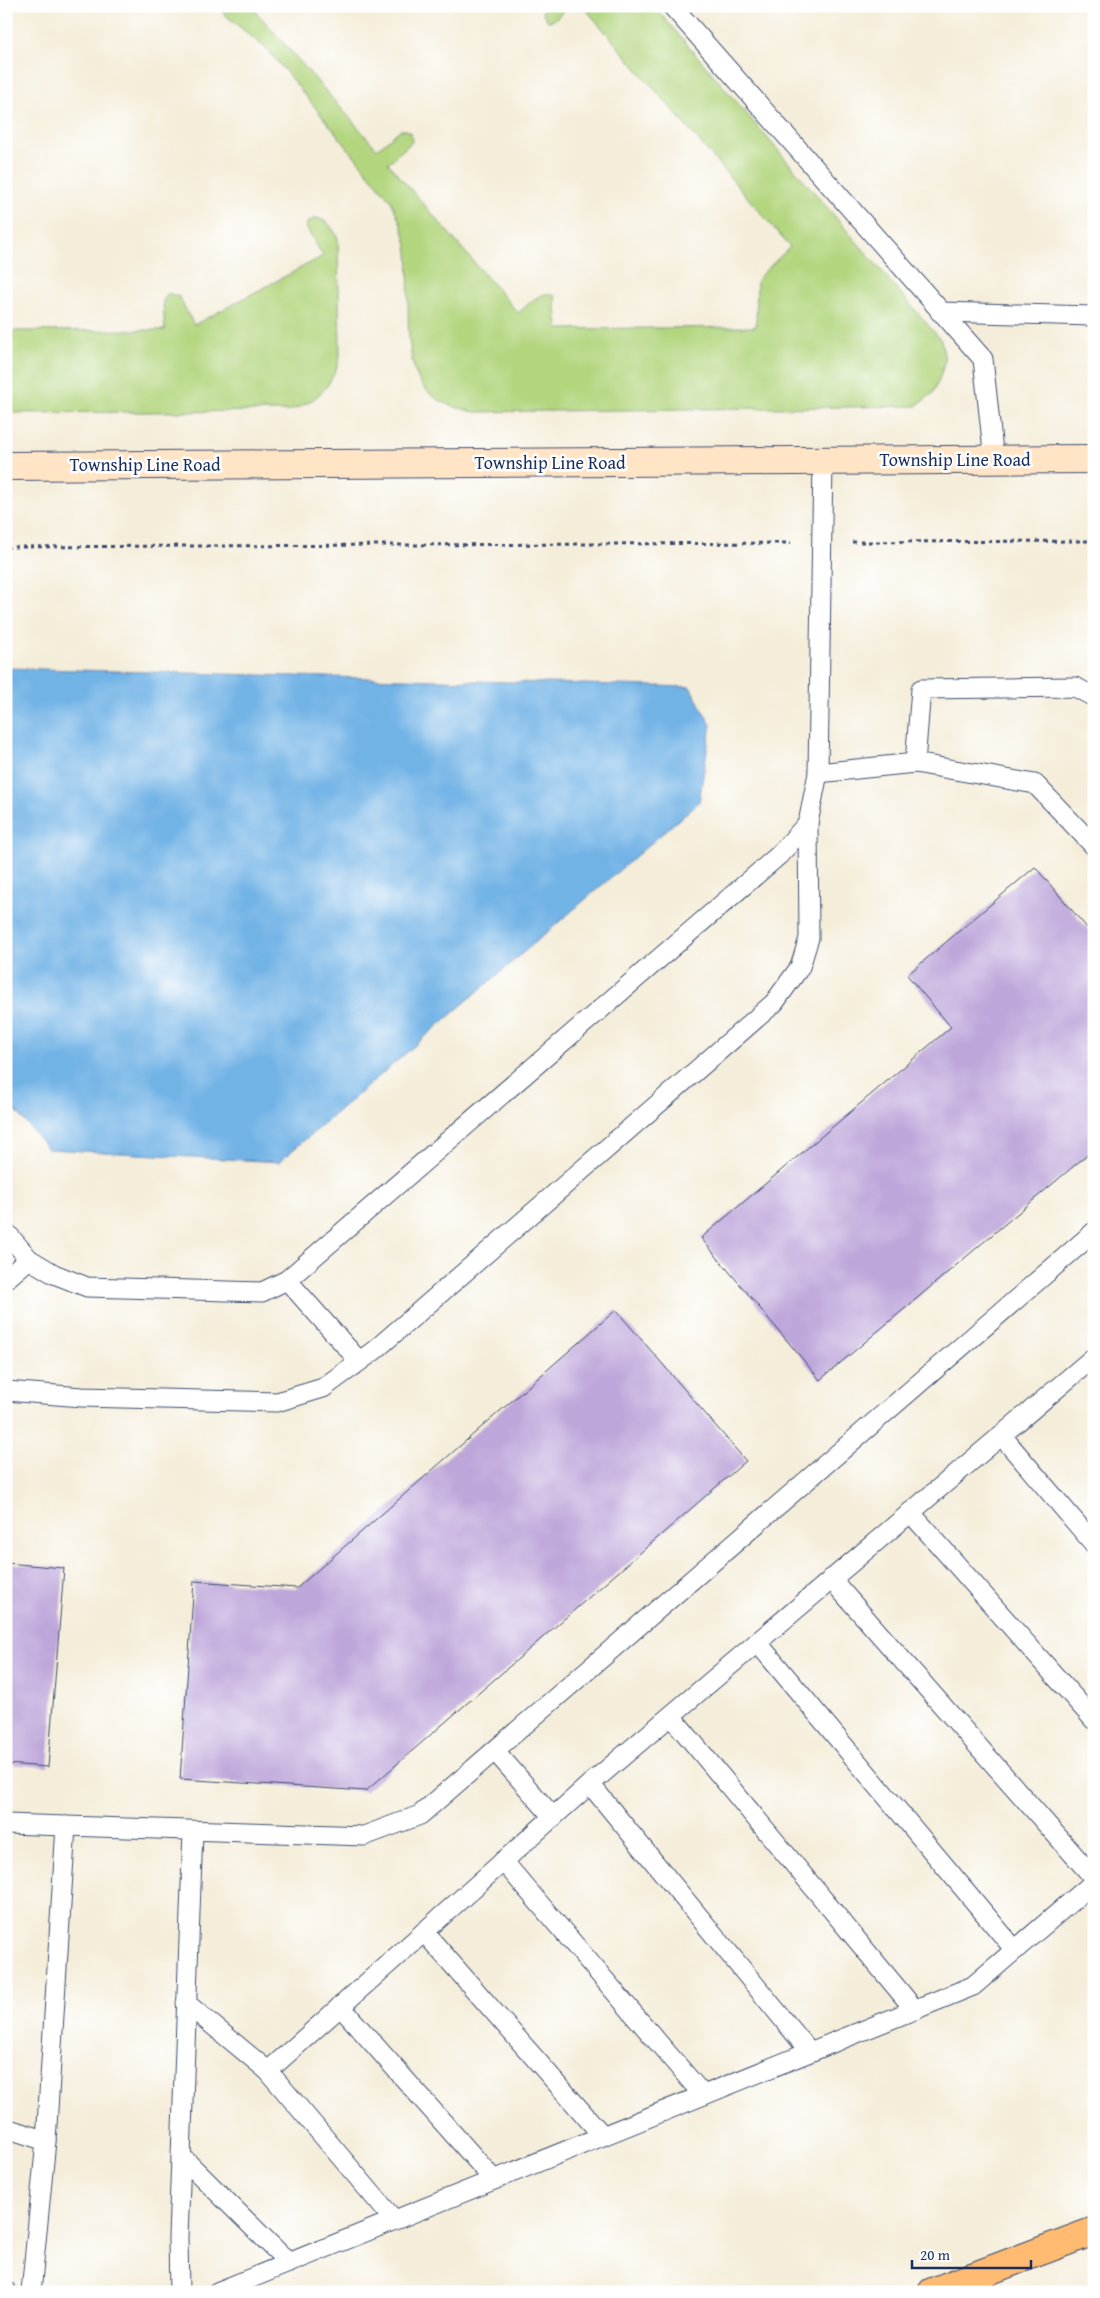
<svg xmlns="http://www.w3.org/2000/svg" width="1100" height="2298" font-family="'Gentium Book Plus',serif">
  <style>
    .green { fill: #b2d57e; stroke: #66826e }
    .water { fill: #72b3e6; stroke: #4671a2 }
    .building { fill: #bda6da }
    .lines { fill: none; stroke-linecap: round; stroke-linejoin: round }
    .lane-casing { stroke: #3c4c70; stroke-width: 21 }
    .secondary-casing { stroke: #3c4c70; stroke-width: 30 }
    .highway-casing { stroke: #3c4c70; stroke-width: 30 }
    .path { stroke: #3c4c70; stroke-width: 3; stroke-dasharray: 4 4; stroke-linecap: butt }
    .lane { stroke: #fff; stroke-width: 19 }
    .secondary { stroke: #ffe4c6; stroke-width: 28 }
    .highway { stroke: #febb71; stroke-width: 28 }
    .labels { text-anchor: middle; stroke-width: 5; stroke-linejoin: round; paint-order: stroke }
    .street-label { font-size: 18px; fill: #1b2f5e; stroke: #fff }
  </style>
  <rect width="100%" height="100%" fill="#fff"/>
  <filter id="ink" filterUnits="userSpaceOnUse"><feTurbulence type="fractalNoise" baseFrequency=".02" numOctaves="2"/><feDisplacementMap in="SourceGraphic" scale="10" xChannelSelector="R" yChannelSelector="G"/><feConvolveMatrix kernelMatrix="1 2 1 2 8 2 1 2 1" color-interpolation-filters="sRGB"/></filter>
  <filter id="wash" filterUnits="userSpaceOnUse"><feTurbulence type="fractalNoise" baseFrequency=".0096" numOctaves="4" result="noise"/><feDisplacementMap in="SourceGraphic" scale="20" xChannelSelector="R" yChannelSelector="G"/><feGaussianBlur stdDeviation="1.12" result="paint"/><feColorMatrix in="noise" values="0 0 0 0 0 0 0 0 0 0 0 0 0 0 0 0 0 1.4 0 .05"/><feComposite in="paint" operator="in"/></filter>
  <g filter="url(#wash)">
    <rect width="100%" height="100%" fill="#f4edd9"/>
    <g class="green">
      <path d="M219,6H251L377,149L400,130H407L411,133L412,142L388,163L518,313C529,305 541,288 555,296L558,329L756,327L757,282L759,277L790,247L583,6H654L941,340L945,360L940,377L933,393L916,406L475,412C457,408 439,404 426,390C400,364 411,288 408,252C406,234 398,217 391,201L269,51L224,14Z"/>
      <polygon points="545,6 570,6 554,20 548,21 542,12"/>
      <path d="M316,218C329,221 332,227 338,238L340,356C333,386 317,402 288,411L6,413V331L165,330L163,301L168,293L179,297L194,325L323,256L306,227L307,223Z"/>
    </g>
    <polygon class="water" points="6,668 690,687 711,725 699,802 279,1162 48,1149 6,1099"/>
    <g id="blocks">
      <g class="building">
        <polygon points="1035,867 1094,936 1094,1149 820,1380 701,1238 951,1027 907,975"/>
        <polygon points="616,1310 746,1461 366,1791 180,1779 194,1581 297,1588"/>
        <polygon points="6,1563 64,1568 48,1767 6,1764"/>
      </g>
    </g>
  </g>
  <g filter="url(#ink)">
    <use href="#blocks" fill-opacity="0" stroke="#3c4c70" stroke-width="1"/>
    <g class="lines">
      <defs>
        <g id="lane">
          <polyline points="672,6 983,359 994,460"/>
          <polyline points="940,312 1094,316"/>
          <polyline points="823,461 818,773 915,763 921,689 1075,687 1094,697"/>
          <polyline points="915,763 1035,784 1094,846"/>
          <polyline points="6,1232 29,1259 54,1274 87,1287 262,1292 287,1280 779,855 808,823 818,773"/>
          <polyline points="6,1279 29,1259"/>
          <polyline points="287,1280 359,1361"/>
          <polyline points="6,1391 82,1397 277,1402 323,1388 375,1350 774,1003 800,967 809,938 808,823"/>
          <polyline points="1001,1435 1094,1544"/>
          <polyline points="910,1512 1094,1720"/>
          <polyline points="831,1579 1094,1878"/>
          <polyline points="757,1642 1015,1950"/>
          <polyline points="671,1716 915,2010"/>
          <polyline points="495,1751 553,1817"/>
          <polyline points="590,1784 810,2052"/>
          <polyline points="6,1824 364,1836 420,1815 1094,1232"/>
          <polyline points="503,1861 703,2095"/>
          <polyline points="424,1932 603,2136"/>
          <polyline points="186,2003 268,2071"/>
          <polyline points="340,2006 494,2180"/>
          <polyline points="6,2128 46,2141"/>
          <polyline points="181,2156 289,2263"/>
          <polyline points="394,2220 268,2071 590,1784 1094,1357"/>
          <polyline points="6,2291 7,2292"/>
          <polyline points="31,2292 46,2141 66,1826"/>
          <polyline points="179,2292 178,2238 193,1831"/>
          <polyline points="217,2292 973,1986 1094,1882"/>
        </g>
        <polyline id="secondary" points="6,466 1094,459"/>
        <polyline id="highway" points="932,2292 1094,2231"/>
      </defs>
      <use href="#lane" class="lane-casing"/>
      <use href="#secondary" class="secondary-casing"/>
      <use href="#highway" class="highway-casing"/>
      <g class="path">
        <polyline points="852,542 1094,541"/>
        <polyline points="6,547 791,543"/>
      </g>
      <use href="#lane" class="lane"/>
      <use href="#secondary" class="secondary"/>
      <use href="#highway" class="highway"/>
    </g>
  </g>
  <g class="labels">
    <g class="street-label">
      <text x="955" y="466">Township Line Road</text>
      <text x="550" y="469">Township Line Road</text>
      <text x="145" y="471">Township Line Road</text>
    </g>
  </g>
  <rect width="1100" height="2298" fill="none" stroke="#fff" stroke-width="25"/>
  <path d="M912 2260v8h119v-8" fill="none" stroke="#1b2f5e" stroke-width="2.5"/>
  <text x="920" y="2260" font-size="15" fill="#1b2f5e" stroke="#ffffff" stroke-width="4" paint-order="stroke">20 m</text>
</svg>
